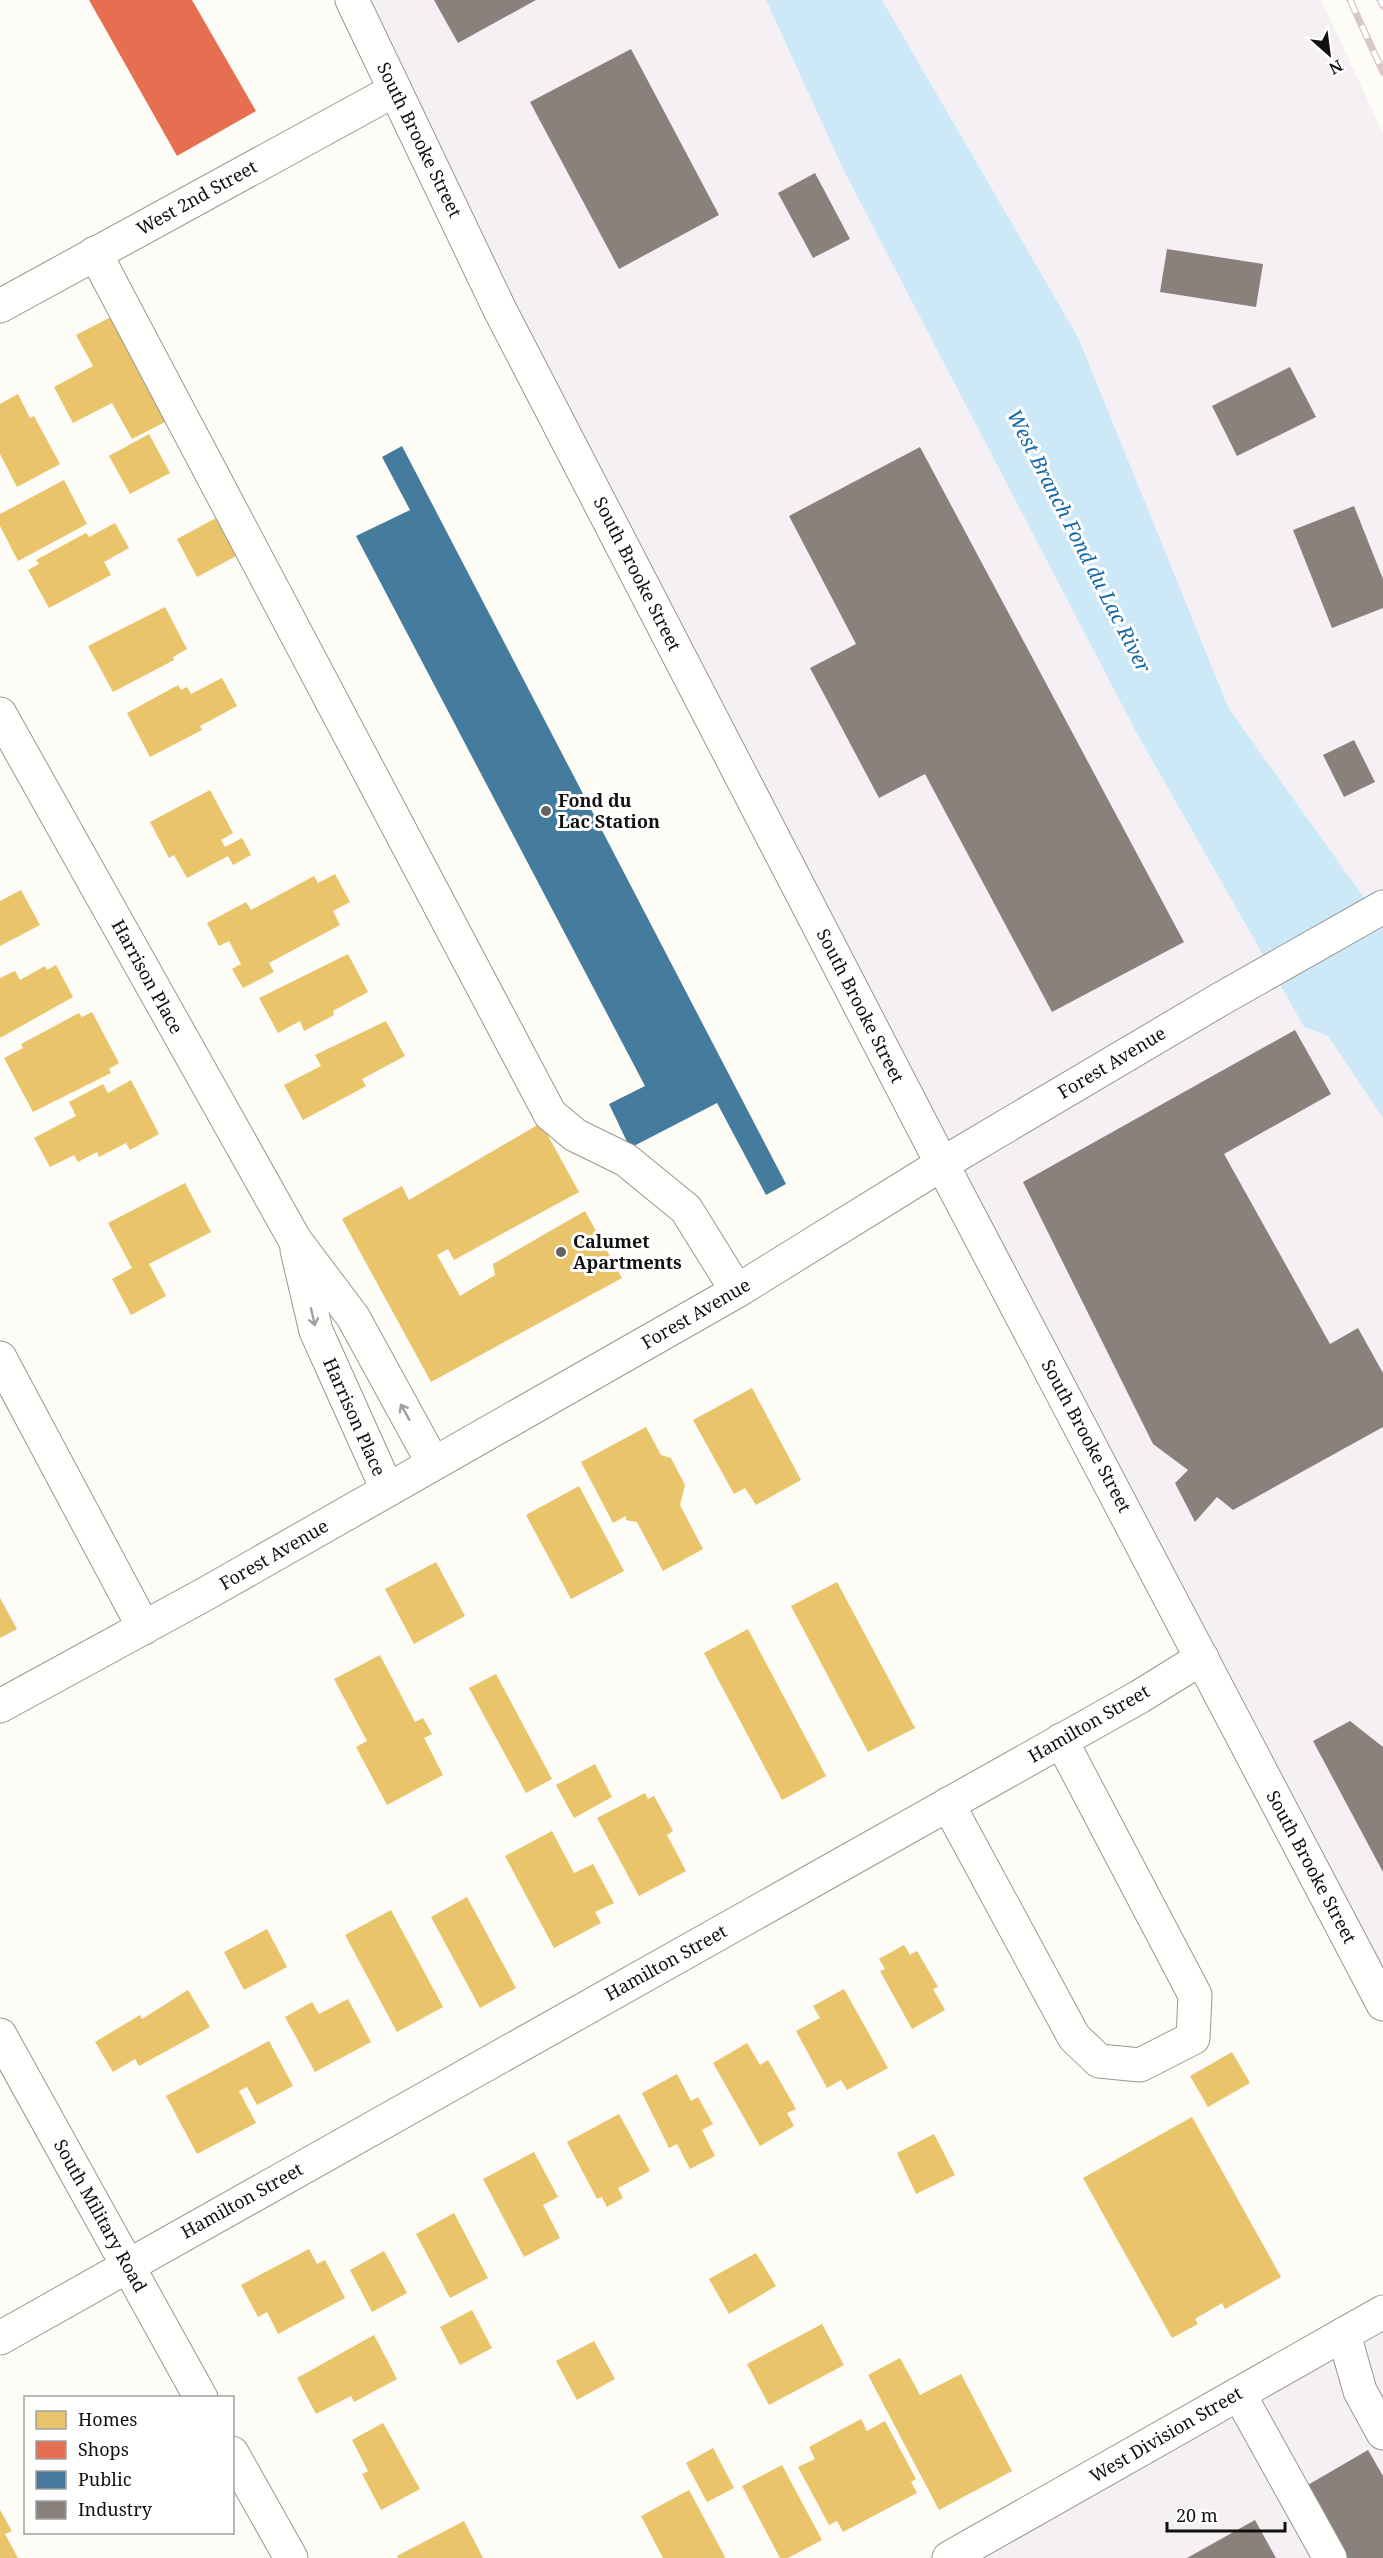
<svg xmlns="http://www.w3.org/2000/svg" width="1383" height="2558" font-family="'Noto Serif',serif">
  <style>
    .industrial { fill: #f5f0f3 }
    .water { fill: #cde8f7 }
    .homes { fill: #e9c46a }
    .shops { fill: #e76f51 }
    .public { fill: #457b9d }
    .industry { fill: #8a817c }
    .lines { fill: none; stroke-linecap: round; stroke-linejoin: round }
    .minor-casing { stroke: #979795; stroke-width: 35 }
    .minor { stroke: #fffffe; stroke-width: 33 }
    .rail-casing { stroke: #d9c6c7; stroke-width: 7 }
    .rail { stroke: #fff; stroke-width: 4.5; stroke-dasharray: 14; stroke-linecap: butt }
    .oneway { stroke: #a0a09f }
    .poi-dot { fill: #646362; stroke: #fff; stroke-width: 2 }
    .labels { text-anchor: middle; stroke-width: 6; stroke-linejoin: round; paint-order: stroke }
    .street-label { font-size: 18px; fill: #111; stroke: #fff }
    .poi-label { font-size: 18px; font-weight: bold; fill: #111; stroke: #fff; text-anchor: start }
    .water-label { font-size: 20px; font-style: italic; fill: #1768a6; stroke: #fff }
  </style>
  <rect width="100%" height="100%" fill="#fdfcf7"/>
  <g class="industrial">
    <polygon points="352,0 766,0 844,171 1135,730 1304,1027 1328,1036 1383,1118 1383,2004"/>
    <polygon points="882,0 1321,0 1383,133 1383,924 1229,709 1078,337"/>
    <polygon points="1383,2312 1383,2558 949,2558"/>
  </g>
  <polygon class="water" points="766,0 882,0 1078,337 1229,709 1383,924 1383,1118 1328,1036 1304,1027 1135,730 844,171"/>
  <g class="homes">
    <polygon points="111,317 167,421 132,439 112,403 73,423 54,387 93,366 76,335"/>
    <polygon points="18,394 30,418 34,416 60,464 17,487 0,454 0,404"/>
    <polygon points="149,434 170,473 130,494 109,456"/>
    <polygon points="64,480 87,524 18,561 0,526 0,514"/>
    <polygon points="218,517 238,555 197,577 177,539"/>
    <polygon points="115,523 129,548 104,562 111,575 49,608 28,570 39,564 36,560 86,533 89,537"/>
    <polygon points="165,607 187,649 173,657 174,660 113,692 88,646"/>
    <polygon points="222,678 237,706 200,726 202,730 150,757 127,713 178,685 181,690 187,687 191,694"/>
    <polygon points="210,790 233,833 221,840 225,847 242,838 251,855 233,865 228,856 187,878 174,855 169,858 150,822"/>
    <polygon points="335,874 350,902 333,911 340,925 269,963 274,972 243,988 232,969 241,964 229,941 219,946 207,923 246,902 251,910 314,876 318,883"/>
    <polygon points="21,890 40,925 0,946 0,901"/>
    <polygon points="348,954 368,992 333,1011 334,1015 304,1031 300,1021 278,1033 259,998"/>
    <polygon points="56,965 73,997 0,1038 0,978 15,971 20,980 45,966 47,970"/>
    <polygon points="92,1012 119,1063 109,1069 111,1073 33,1112 4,1058 23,1048 21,1044 79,1013 82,1017"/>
    <polygon points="386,1021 405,1056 362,1079 366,1086 303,1120 284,1085 321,1066 315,1055"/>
    <polygon points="131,1080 159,1134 130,1150 126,1143 99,1157 97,1152 78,1162 74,1155 50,1167 34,1138 76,1116 69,1102 103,1084 108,1093"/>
    <polygon points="541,1123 579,1192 454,1260 448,1249 437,1255 460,1296 495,1275 493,1264 585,1211 622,1278 431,1382 342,1219 402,1186 409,1200"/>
    <polygon points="185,1183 211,1232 149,1264 166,1296 131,1315 112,1279 132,1268 108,1223"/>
    <polygon points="752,1388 801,1480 756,1505 745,1488 734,1494 693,1420"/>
    <polygon points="646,1427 661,1455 671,1458 685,1485 680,1505 703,1549 663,1571 637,1522 626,1520 626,1516 613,1523 581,1462"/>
    <polygon points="579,1486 624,1571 571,1599 526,1515"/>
    <polygon points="436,1562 465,1616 414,1644 385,1589"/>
    <polygon points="837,1582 915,1728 868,1752 791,1606"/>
    <polygon points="0,1598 17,1629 0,1638"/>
    <polygon points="748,1629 826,1776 782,1800 704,1653"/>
    <polygon points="380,1655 415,1722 423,1718 432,1734 424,1738 443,1775 387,1805 356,1747 367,1741 334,1679"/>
    <polygon points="496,1674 552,1779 526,1793 469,1688"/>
    <polygon points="595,1764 612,1797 574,1818 556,1785"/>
    <polygon points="645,1793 648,1799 654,1796 673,1831 667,1835 686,1871 639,1896 597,1818"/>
    <polygon points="552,1831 574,1873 593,1864 614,1903 595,1912 601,1923 554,1948 505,1856"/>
    <polygon points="467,1897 516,1988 480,2008 431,1917"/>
    <polygon points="391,1910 443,2007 397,2032 345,1935"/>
    <polygon points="267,1929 287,1967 244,1990 224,1952"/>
    <polygon points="904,1945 910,1955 917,1951 938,1987 933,1989 945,2010 912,2029 880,1971 885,1969 879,1959"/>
    <polygon points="844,1989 888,2068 847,2090 841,2080 827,2088 796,2031 820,2018 813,2006"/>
    <polygon points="188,1990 210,2027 139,2066 135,2059 113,2072 95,2042 140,2015 142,2019"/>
    <polygon points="348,1999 371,2042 315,2072 285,2017 312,2002 319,2014"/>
    <polygon points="269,2041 293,2086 257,2105 247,2087 239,2091 256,2123 197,2154 166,2096"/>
    <polygon points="747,2043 760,2065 768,2060 796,2109 787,2113 794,2126 760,2146 713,2063"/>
    <polygon points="1232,2052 1250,2083 1208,2107 1190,2076"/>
    <polygon points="677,2074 691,2101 698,2097 713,2124 702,2130 715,2156 690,2169 677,2144 669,2148 642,2093"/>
    <polygon points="619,2114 650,2171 618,2188 623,2198 607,2207 602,2197 597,2199 567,2142"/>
    <polygon points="1192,2117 1281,2277 1225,2309 1222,2303 1195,2319 1198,2324 1172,2338 1083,2178"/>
    <polygon points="934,2134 955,2175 916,2194 897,2153"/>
    <polygon points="534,2152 558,2197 543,2205 560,2238 524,2257 483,2179"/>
    <polygon points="454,2213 488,2278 450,2298 416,2234"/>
    <polygon points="309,2249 317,2264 325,2260 345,2298 278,2334 267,2312 258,2317 241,2285"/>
    <polygon points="384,2251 407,2293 372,2312 350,2270"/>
    <polygon points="756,2253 776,2286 729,2314 709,2279"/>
    <polygon points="472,2310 492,2348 460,2365 440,2327"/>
    <polygon points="822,2324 844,2365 769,2405 747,2364"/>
    <polygon points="374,2335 397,2379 354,2402 351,2396 316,2414 297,2378"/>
    <polygon points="594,2341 615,2379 577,2400 556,2361"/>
    <polygon points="900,2358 920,2395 961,2374 1012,2471 939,2510 868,2375"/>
    <polygon points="861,2419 867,2431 885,2421 916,2479 911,2482 917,2493 843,2532 837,2521 829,2525 798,2467 815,2459 809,2447"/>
    <polygon points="383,2423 420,2489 381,2510 362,2474 368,2471 352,2440"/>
    <polygon points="713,2448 734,2488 707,2502 686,2463"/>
    <polygon points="782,2465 822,2540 788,2558 780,2558 742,2486"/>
    <polygon points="689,2490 725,2557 724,2558 663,2558 641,2516"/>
    <polygon points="0,2510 12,2531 5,2534 18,2558 0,2558"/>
    <polygon points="464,2521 483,2558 398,2558 397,2556"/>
  </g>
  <polygon class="shops" points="89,0 192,0 256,111 177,156"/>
  <polygon class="public" points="402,446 786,1184 766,1195 717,1103 630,1148 609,1104 645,1086 356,536 410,510 382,457"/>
  <g class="industry">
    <polygon points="434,0 536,0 458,43"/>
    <polygon points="631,49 719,215 619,269 530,102"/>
    <polygon points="815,173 850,239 813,258 778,193"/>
    <polygon points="1167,249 1263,264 1256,307 1160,292"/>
    <polygon points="1290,367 1316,417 1237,456 1212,406"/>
    <polygon points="920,447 1184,942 1052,1012 925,774 879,798 810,668 856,644 789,516"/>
    <polygon points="1354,506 1383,579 1383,608 1332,628 1293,530"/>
    <polygon points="1354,740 1375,782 1344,797 1323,755"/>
    <polygon points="1295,1030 1331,1094 1224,1154 1330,1344 1358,1328 1383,1373 1383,1427 1233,1510 1217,1497 1195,1522 1175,1483 1188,1470 1153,1444 1023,1182"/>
    <polygon points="1350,1721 1383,1747 1383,1872 1313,1741"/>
    <polygon points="1368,2450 1383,2476 1383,2558 1347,2558 1306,2486"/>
    <polygon points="1255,2520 1276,2558 1187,2558"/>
  </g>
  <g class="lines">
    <defs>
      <g id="minor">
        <polyline points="352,0 499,308 942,1164 1383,2004"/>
        <polyline points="95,253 550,1114 575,1135 626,1160 686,1209 737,1291"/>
        <polyline points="0,306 395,90"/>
        <polyline points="0,714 295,1240 353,1317 433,1463"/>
        <polyline points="297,1250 316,1331 387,1489"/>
        <polyline points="0,1358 144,1628"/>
        <polyline points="0,1706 207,1593 737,1291 942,1164 1219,1000 1383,907"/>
        <polyline points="948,1804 1074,2037 1099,2061 1140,2065 1193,2038 1195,1995 1061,1740"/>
        <polyline points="0,2035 201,2398"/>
        <polyline points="1344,2334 1360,2391 1383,2433"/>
        <polyline points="0,2338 1139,1697 1202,1658"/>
        <polyline points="1239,2394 1330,2558"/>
        <polyline points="232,2453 291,2558"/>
        <polyline points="949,2558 1383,2312"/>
      </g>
    </defs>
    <use href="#minor" class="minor-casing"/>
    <use href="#minor" class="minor"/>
    <defs>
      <g id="rail">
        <polyline points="1350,0 1383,72"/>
        <polyline points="1380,0 1383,6"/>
      </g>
    </defs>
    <use href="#rail" class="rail-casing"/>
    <use href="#rail" class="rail"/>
  </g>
  <defs><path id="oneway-shaft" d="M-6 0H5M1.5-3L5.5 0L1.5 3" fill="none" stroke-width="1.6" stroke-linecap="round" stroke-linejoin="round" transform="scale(1.5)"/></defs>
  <g class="oneway">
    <use href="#oneway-shaft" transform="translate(313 1317) rotate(77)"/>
    <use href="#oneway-shaft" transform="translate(405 1412) rotate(-119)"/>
  </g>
  <g class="poi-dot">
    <circle cx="546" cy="811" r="6"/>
    <circle cx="561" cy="1252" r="6"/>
  </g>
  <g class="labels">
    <g class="street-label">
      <text transform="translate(419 140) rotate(64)" y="6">South Brooke Street</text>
      <text transform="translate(197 198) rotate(-29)" y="6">West 2nd Street</text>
      <text transform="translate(637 574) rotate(63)" y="6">South Brooke Street</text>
      <text transform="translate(147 977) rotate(61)" y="6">Harrison Place</text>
      <text transform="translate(860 1006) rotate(63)" y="6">South Brooke Street</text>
      <text transform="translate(1112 1063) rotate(-31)" y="6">Forest Avenue</text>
      <text transform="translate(696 1314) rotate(-30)" y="6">Forest Avenue</text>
      <text transform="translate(354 1417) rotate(66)" y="6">Harrison Place</text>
      <text transform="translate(1086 1436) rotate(62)" y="6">South Brooke Street</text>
      <text transform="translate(274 1555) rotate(-30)" y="6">Forest Avenue</text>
      <text transform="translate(1089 1724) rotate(-30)" y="6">Hamilton Street</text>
      <text transform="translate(1311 1867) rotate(62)" y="6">South Brooke Street</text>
      <text transform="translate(666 1963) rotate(-29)" y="6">Hamilton Street</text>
      <text transform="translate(242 2201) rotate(-29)" y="6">Hamilton Street</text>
      <text transform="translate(100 2216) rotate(61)" y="6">South Military Road</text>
      <text transform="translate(1166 2435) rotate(-30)" y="6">West Division Street</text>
    </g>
    <g class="poi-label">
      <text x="558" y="807">Fond du<tspan x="558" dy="21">Lac Station</tspan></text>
      <text x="573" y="1248">Calumet<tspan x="573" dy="21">Apartments</tspan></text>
    </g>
    <g class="water-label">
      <text transform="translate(1079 541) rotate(63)" y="7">West Branch Fond du Lac River</text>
    </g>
  </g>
  <rect x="24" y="2396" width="210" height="138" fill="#ffffff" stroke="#a0a0a0" stroke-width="1.5"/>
  <rect x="36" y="2411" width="30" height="18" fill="#e9c46a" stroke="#a0a0a0" stroke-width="1.5"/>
  <text x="78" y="2426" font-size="18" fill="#111111">Homes</text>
  <rect x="36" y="2441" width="30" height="18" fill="#e76f51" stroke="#a0a0a0" stroke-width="1.5"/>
  <text x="78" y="2456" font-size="18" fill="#111111">Shops</text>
  <rect x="36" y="2471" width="30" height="18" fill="#457b9d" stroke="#a0a0a0" stroke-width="1.5"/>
  <text x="78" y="2486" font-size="18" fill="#111111">Public</text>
  <rect x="36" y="2501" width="30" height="18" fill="#8a817c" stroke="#a0a0a0" stroke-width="1.5"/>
  <text x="78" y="2516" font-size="18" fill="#111111">Industry</text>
  <g transform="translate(1329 54) rotate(152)" stroke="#ffffff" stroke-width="4.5" paint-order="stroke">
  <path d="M0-4.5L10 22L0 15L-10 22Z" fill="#111111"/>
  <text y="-9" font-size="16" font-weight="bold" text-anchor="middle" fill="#111111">N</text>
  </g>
  <path d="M1167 2522v9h118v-9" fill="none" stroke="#111111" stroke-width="3"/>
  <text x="1176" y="2522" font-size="18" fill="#111111" stroke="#ffffff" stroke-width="4.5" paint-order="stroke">20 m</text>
</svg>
